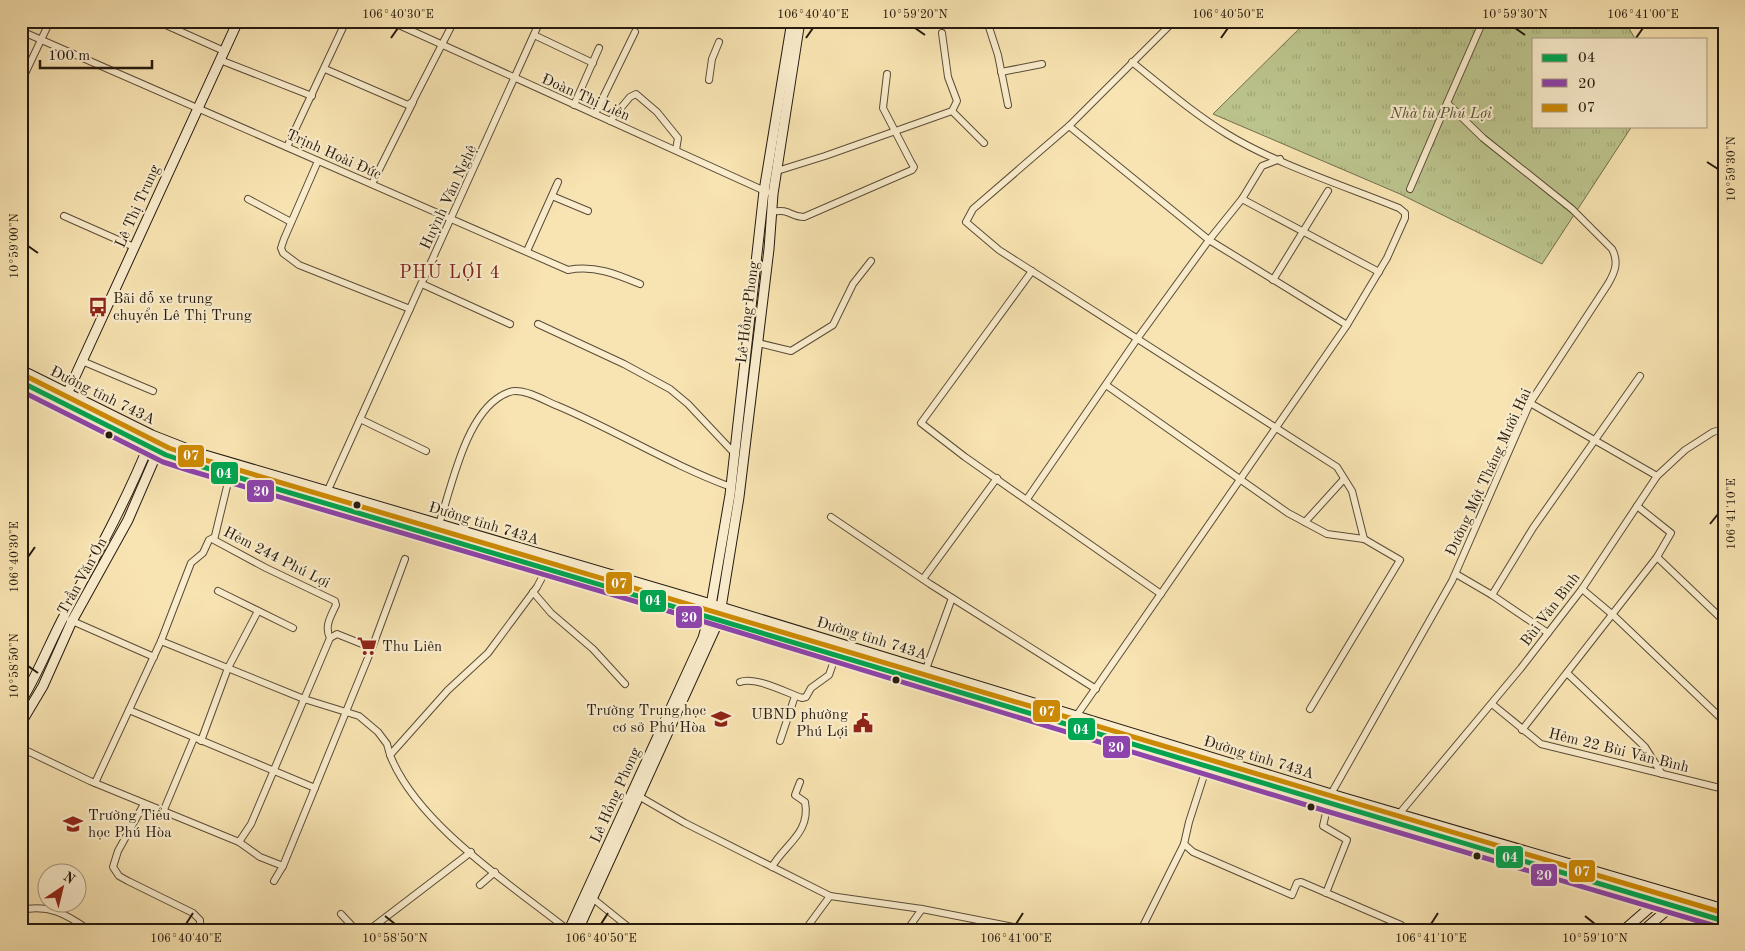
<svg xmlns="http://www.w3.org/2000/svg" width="1745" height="951" font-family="'Old Standard TT',serif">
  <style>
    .park { fill: url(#park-tufts); stroke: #706f4e }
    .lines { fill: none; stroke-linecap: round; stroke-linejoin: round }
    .street-casing { stroke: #5a4c38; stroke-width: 8 }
    .secondary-casing { stroke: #251a0f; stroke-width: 11 }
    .street { stroke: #faedcd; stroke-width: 6 }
    .secondary { stroke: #faedcd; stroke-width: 9 }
    .bus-1-casing { stroke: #faedcd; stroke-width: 9 }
    .bus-2-casing { stroke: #faedcd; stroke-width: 9 }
    .bus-3-casing { stroke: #faedcd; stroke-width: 9 }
    .bus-1 { stroke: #00a651; stroke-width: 5 }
    .bus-2 { stroke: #8e44ad; stroke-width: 5 }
    .bus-3 { stroke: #cd8a03; stroke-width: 5 }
    .ticks { fill: none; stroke: #251a0f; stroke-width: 2 }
    .bus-dot { fill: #251a0f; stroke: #faedcd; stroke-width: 2 }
    .labels { text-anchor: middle; stroke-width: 4.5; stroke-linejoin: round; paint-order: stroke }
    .street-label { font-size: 15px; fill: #251a0f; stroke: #faedcd }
    .park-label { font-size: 15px; font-style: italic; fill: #524d35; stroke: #faedcd }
    .poi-label { font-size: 15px; fill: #251a0f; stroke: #faedcd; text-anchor: start }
    .quarter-label { font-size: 18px; letter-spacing: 1px; fill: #7a1f14; stroke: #faedcd }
    .line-badge { stroke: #faedcd; stroke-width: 2 }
    .badge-label { font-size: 14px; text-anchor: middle; font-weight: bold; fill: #fff }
    .neatline { fill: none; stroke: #251a0f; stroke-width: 2 }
    .ticks-label { font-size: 12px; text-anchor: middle; fill: #251a0f }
  </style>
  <defs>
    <pattern id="park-tufts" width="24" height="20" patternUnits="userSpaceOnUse" patternTransform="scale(1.25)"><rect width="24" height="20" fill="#bcc48d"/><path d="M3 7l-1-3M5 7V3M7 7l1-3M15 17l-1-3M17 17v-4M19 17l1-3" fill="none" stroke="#a1a878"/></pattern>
  </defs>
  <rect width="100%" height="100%" fill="#f8e4b2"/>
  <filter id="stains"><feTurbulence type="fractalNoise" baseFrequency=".004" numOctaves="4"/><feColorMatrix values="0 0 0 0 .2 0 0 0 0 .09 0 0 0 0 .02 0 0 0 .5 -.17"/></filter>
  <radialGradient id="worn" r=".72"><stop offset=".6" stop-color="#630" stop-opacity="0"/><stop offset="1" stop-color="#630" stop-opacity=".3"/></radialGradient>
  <polygon class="park" points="1307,21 1625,21 1635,39 1534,39 1534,126 1632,126 1542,264 1400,194 1213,114"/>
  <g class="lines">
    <defs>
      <g id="street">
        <polyline points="157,21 224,51"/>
        <polyline points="390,21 767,192"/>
        <polyline points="665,21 669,25"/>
        <polyline points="987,21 998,55 1008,105"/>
        <polyline points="1174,21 1069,126 973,209 966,222 999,250 1337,467 1352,491 1364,539"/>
        <path d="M21,31L568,270C595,265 616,274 640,284"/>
        <polyline points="534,35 593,63"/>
        <polyline points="220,60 312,96"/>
        <polyline points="325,69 408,105 413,101 454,21"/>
        <polyline points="1001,72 1042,64"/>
        <polyline points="709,80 712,59 719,42"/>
        <polyline points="21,82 50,21"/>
        <polyline points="574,105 599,48"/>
        <polyline points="952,111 984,143"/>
        <polyline points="595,114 635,32"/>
        <polyline points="610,121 630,97 636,94 657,112 678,138 676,150"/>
        <polyline points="1069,126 1209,240 1347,325"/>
        <polyline points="287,147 346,21"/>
        <polyline points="318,161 284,239 281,248 283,253 299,265 410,309"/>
        <polyline points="777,171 825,156 952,111 957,101 948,77 942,33"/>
        <polyline points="372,184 413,102"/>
        <polyline points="1410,189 1447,103"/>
        <polyline points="552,196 588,211"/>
        <polyline points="248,199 291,222"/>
        <polyline points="1242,199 1379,272"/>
        <path d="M772,212C790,208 790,217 804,217L912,170L914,167L911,162L883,108L887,74"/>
        <polyline points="64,216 134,247"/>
        <polyline points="527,251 558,182"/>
        <polyline points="1032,271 921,423 965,457 1161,594"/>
        <polyline points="1273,280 1328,191"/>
        <polyline points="422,284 510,324"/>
        <polyline points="538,324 624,364 670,389 688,404 735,454"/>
        <polyline points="758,343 791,351 833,325 853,284 871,261"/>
        <polyline points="82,361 153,391"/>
        <polyline points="1106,385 1288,513 1327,534 1364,539 1400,560 1310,709"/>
        <polyline points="1530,403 1657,476"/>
        <polyline points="360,419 426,451"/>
        <path d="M230,474L214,540L266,568L335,601L336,605C331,616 324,626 330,638"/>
        <polyline points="1027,499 1137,339 1209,240 1242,199 1262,166 1280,159"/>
        <polyline points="323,501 540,21"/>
        <polyline points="1637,506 1671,533 1657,557 1724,621"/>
        <polyline points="831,517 930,584 1096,689"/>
        <polyline points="1305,522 1344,479"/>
        <path d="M439,524C452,486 465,417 501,396C504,394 511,391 515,391C530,391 545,401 558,406C617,431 671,465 731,487"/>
        <path d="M547,568L537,587L488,653L448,690L390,755C417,824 510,884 568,930"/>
        <polyline points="1456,574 1492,595 1548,633"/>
        <polyline points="923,579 997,478"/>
        <polyline points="1582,589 1613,615 1724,721"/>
        <polyline points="218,591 293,628"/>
        <polyline points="533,592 551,613 593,649 625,684"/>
        <polyline points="1492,595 1533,528 1640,376"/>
        <polyline points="70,620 154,657"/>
        <polyline points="161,641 304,699 359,716 378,732 387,744 390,755"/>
        <polyline points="926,669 952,598"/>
        <polyline points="1567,673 1645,747 1662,774"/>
        <path d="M740,682C755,676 787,693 802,698L806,697L811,688L829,675L836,655"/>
        <polyline points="1492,704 1541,744 1724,789"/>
        <polyline points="129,710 315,788"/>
        <path d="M1077,715L1347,325L1387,258L1405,218V213L1399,208C1345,186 1276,164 1227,134C1193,113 1163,87 1132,62"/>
        <polyline points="1522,730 1657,557"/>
        <polyline points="201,741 228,668 258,611"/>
        <polyline points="780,741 795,696"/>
        <polyline points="21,748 90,781 239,842 251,824 330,638 337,634 372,648"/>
        <polyline points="95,783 161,641 191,563 203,553 209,540 213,538"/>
        <polyline points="635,794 685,823 830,896 922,909 1029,930"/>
        <path d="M1331,794L1452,581L1530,403L1608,284C1615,272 1619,262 1612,249L1572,209L1483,138L1447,103L1483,21"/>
        <polyline points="144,804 118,851 113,867 119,876 128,881 193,913 200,920 200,930"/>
        <polyline points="163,812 194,738"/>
        <polyline points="1399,814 1521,668 1582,589 1657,476 1685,450 1713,432 1724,429"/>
        <polyline points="239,842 260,857 283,866"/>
        <polyline points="1184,844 1193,852 1292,895 1297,883 1301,882 1401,925"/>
        <path d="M772,867C784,845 811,833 805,802L795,795L800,782"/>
        <polyline points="274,881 283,866 372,648 405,559"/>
        <polyline points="480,885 495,872"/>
        <polyline points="1326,893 1347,840 1323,826 1328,804"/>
        <polyline points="591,897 632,930"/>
        <path d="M21,910C49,904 66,914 89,930"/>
        <polyline points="341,914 356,930"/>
        <polyline points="21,917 28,930"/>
        <polyline points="369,930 471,852"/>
        <polyline points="805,930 830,896"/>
        <polyline points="907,930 922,909"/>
        <polyline points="1141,930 1184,844 1189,822 1207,766"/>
      </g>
      <g id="secondary">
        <polyline points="21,370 152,435 198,453 711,604 1341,797 1724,909"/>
        <polyline points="21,382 166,455 193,464 694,611 1328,804 1724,921"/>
        <polyline points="67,394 238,21"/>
        <path d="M21,701C38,674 49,644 64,616C94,559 126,502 150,442"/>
        <polyline points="21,723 43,686 72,621 128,520 160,446"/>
        <polyline points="569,930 703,638 709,617 730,495 764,191 792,21"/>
        <polyline points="578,930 719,620 739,497 769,249 773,194 800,21"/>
        <polyline points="1624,930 1662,897"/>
        <polyline points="1644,930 1676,902"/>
      </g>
    </defs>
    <use href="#street" class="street-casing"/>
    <use href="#secondary" class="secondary-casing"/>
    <use href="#street" class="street"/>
    <use href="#secondary" class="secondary"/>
    <defs>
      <path id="bus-1" d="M21,382L166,455L193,464C704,614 1213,770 1724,921"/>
      <polyline id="bus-2" points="21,391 163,462 191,471 692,618 1326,811 1722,928"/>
      <path id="bus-3" d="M24,375L169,448L195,457C705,607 1214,762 1724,913"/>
    </defs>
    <use href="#bus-1" class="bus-1-casing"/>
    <use href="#bus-2" class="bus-2-casing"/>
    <use href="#bus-3" class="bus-3-casing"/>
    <use href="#bus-1" class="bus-1"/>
    <use href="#bus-2" class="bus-2"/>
    <use href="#bus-3" class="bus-3"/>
  </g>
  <path class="ticks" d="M915,28L925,35M1515,28L1525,35M391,38L398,28M806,38L813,28M1221,38L1228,28M1636,38L1643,28M1707,162L1718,169M28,246L38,253M1710,524L1718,514M28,557L35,547M28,666L38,673M385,916L395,924M1585,916L1595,924M186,924L193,913M601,924L608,913M1016,924L1023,913M1431,924L1438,913"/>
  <defs>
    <symbol id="bus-bare" viewBox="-9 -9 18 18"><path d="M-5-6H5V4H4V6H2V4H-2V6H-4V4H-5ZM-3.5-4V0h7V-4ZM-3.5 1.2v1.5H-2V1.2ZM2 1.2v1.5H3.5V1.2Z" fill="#8f2418" stroke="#faedcd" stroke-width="2.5" paint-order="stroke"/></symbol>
    <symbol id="supermarket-bare" viewBox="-9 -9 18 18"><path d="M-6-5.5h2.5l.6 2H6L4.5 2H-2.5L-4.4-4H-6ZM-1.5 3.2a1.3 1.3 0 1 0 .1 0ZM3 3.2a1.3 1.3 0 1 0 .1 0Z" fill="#8f2418" stroke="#faedcd" stroke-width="2.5" paint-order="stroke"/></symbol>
    <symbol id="school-bare" viewBox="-9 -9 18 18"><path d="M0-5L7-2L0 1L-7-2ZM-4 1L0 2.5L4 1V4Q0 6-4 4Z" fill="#8f2418" stroke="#faedcd" stroke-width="2.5" paint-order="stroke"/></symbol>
    <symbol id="civic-bare" viewBox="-9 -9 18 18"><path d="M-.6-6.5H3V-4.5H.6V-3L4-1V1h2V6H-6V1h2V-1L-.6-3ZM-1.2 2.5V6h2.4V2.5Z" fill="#8f2418" stroke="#faedcd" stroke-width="2.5" paint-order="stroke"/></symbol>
  </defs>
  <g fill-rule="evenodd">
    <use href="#bus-bare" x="84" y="293" width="28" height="28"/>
    <use href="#supermarket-bare" x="353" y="632" width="28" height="28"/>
    <use href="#school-bare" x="707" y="705" width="28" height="28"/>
    <use href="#civic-bare" x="849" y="709" width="28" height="28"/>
    <use href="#school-bare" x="59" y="810" width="28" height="28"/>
  </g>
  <g class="bus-dot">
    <circle cx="109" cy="435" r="4.5"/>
    <circle cx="357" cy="505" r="4.5"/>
    <circle cx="896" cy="680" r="4.5"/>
    <circle cx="1311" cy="807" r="4.5"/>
    <circle cx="1477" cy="856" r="4.5"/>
  </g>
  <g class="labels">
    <g class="street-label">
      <text transform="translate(586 97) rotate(24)" y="5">Đoàn Thị Liên</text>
      <text transform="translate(334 154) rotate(24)" y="5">Trịnh Hoài Đức</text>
      <text transform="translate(448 197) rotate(-65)" y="5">Huỳnh Văn Nghệ</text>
      <text transform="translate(137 206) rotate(-66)" y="5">Lê Thị Trung</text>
      <text transform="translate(747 312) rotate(-83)" y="5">Lê Hồng Phong</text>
      <text transform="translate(103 395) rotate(26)" y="5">Đường tỉnh 743A</text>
      <text transform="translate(1488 472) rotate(-65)" y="5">Đường Một Tháng Mười Hai</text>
      <text transform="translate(484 523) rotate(17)" y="5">Đường tỉnh 743A</text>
      <text transform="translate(277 557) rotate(27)" y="5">Hẻm 244 Phú Lợi</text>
      <text transform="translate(82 576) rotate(-61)" y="5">Trần Văn Ơn</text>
      <text transform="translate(1550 609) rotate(-53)" y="5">Bùi Văn Bình</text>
      <text transform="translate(872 638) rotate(17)" y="5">Đường tỉnh 743A</text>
      <text transform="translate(1619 750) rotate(14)" y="5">Hẻm 22 Bùi Văn Bình</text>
      <text transform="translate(1259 757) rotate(17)" y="5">Đường tỉnh 743A</text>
      <text transform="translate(615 795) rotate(-66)" y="5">Lê Hồng Phong</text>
    </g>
    <g class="park-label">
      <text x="1441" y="118">Nhà tù Phú Lợi</text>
    </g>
    <g class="poi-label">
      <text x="113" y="303">Bãi đỗ xe trung<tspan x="113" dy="17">chuyển Lê Thị Trung</tspan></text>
      <text x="382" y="651">Thu Liên</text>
      <text x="706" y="715" text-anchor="end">Trường Trung học<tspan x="706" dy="17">cơ sở Phú Hòa</tspan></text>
      <text x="848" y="719" text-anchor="end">UBND phường<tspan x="848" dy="17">Phú Lợi</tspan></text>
      <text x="88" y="820">Trường Tiểu<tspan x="88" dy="17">học Phú Hòa</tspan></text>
    </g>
    <g class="quarter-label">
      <text x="450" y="278">PHÚ LỢI 4</text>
    </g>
  </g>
  <g class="line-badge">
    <rect x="177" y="444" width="28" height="24" rx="5" fill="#cd8a03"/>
    <rect x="210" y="461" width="29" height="24" rx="5" fill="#00a651"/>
    <rect x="246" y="479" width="29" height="24" rx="5" fill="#8e44ad"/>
    <rect x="605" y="571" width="28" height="24" rx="5" fill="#cd8a03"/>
    <rect x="639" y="589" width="28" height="24" rx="5" fill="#00a651"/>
    <rect x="675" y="605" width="28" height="24" rx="5" fill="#8e44ad"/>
    <rect x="1032" y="699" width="29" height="24" rx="5" fill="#cd8a03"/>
    <rect x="1067" y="717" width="29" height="24" rx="5" fill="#00a651"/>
    <rect x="1102" y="735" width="29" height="24" rx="5" fill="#8e44ad"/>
    <rect x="1495" y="845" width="29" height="24" rx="5" fill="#00a651"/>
    <rect x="1568" y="859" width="28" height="24" rx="5" fill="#cd8a03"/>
    <rect x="1530" y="863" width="28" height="24" rx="5" fill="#8e44ad"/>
  </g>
  <g class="badge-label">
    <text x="191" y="460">07</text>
    <text x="224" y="478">04</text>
    <text x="261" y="496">20</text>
    <text x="619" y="588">07</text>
    <text x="653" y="605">04</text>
    <text x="689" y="622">20</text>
    <text x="1047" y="716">07</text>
    <text x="1081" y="734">04</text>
    <text x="1116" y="752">20</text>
    <text x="1510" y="862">04</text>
    <text x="1582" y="876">07</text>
    <text x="1544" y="880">20</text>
  </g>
  <rect width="1745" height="951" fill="none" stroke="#f8e4b2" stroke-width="55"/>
  <rect x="1532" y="38" width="175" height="90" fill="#faedcd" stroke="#a59981"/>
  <rect x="1542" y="54" width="25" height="8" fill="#00a651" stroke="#a59981"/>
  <text x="1578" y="62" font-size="15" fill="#251a0f">04</text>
  <rect x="1542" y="79" width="25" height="8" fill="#8e44ad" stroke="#a59981"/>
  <text x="1578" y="88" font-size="15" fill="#251a0f">20</text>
  <rect x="1542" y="104" width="25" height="8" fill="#cd8a03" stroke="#a59981"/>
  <text x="1578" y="112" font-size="15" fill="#251a0f">07</text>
  <g transform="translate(62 888) rotate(35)"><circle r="24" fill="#faedcd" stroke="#a59981"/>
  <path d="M0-4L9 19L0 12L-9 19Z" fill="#8f2418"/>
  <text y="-8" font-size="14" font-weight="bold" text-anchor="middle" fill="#251a0f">N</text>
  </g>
  <path d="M40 60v8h112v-8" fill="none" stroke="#251a0f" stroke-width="2.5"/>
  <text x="48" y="60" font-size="15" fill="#251a0f" stroke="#faedcd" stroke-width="4" paint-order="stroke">100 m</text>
  <rect x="28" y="28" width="1690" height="896" class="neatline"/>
  <g class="ticks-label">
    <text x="398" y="18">106°40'30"E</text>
    <text x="813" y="18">106°40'40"E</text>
    <text x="915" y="18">10°59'20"N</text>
    <text x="1228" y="18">106°40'50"E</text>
    <text x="1515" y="18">10°59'30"N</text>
    <text x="1643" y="18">106°41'00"E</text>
    <text transform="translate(1731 169) rotate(-90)" y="4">10°59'30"N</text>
    <text transform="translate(14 246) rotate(-90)" y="4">10°59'00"N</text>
    <text transform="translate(1731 514) rotate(-90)" y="4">106°41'10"E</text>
    <text transform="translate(14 557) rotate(-90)" y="4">106°40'30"E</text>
    <text transform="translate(14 666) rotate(-90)" y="4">10°58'50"N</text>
    <text x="186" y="942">106°40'40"E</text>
    <text x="395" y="942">10°58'50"N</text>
    <text x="601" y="942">106°40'50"E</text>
    <text x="1016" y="942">106°41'00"E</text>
    <text x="1431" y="942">106°41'10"E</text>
    <text x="1595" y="942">10°59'10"N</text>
  </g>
  <rect width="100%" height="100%" filter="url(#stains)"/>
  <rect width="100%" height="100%" fill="url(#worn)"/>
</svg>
